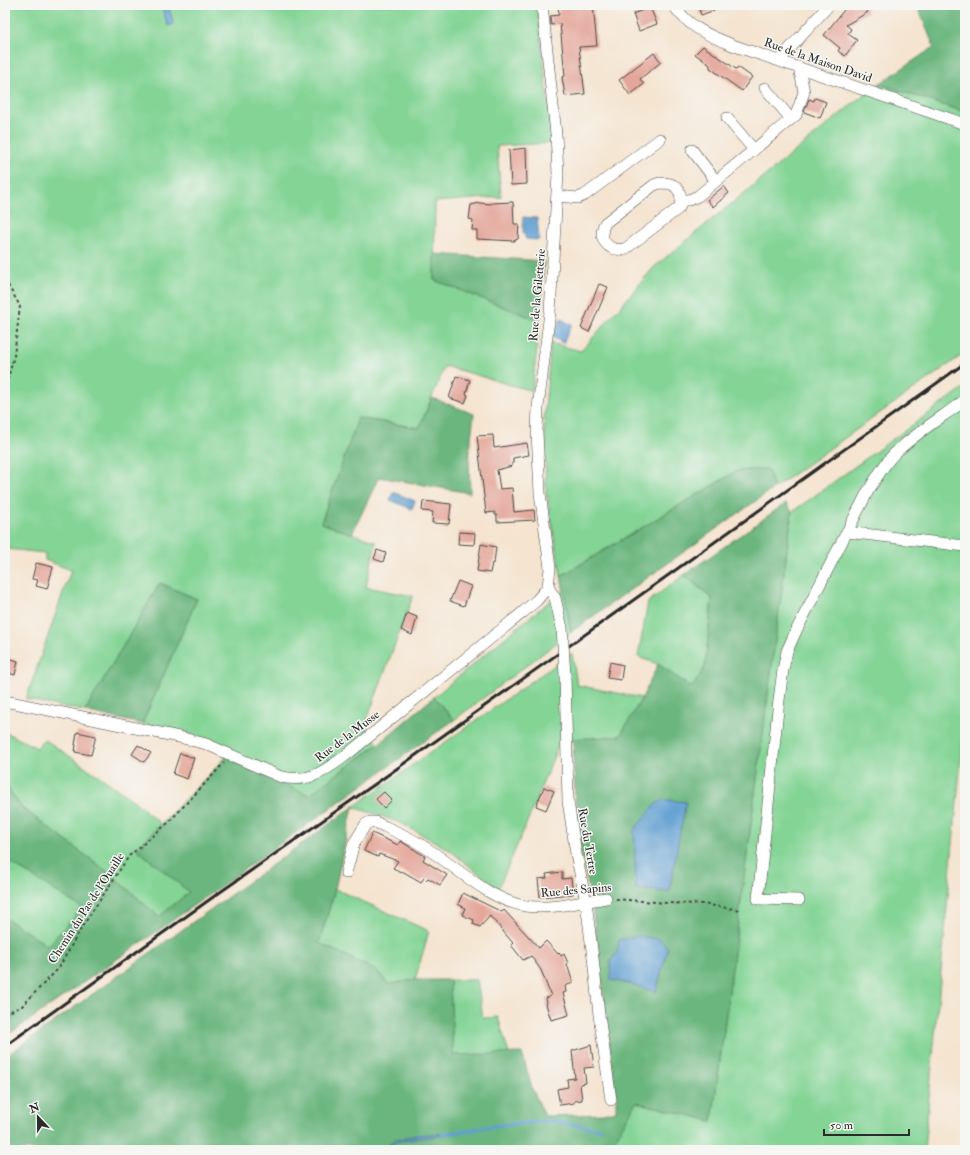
<svg xmlns="http://www.w3.org/2000/svg" width="970" height="1155" font-family="'IM FELL Double Pica',serif">
  <style>
    .green { fill: #83d495; stroke: #578060 }
    .forest { fill: #6ab67e; stroke: #4a7054; fill-rule: evenodd }
    .water { fill: #609fd2; stroke: #46657e }
    .lines { fill: none; stroke-linecap: round; stroke-linejoin: round }
    .stream { stroke: #609fd2; stroke-width: 3.5 }
    .building { fill: #e4a69a }
    .minor-casing { stroke: #494744; stroke-width: 12 }
    .path { stroke: #494744; stroke-width: 2; stroke-dasharray: 3 3; stroke-linecap: butt }
    .minor { stroke: #fff; stroke-width: 11 }
    .rail { stroke: #2b2b2b; stroke-width: 3 }
    .minor-bridge-casing { stroke: #494744; stroke-width: 12; stroke-linecap: butt }
    .minor-bridge { stroke: #fff; stroke-width: 11 }
    .labels { text-anchor: middle; stroke-width: 3; stroke-linejoin: round; paint-order: stroke }
    .street-label { font-size: 12px; fill: #2b2b2b; stroke: #f6f6f2 }
  </style>
  <rect width="100%" height="100%" fill="#f6f6f2"/>
  <filter id="ink" filterUnits="userSpaceOnUse"><feTurbulence type="fractalNoise" baseFrequency=".025" numOctaves="2"/><feDisplacementMap in="SourceGraphic" scale="8" xChannelSelector="R" yChannelSelector="G"/><feConvolveMatrix kernelMatrix="1 2 1 2 8 2 1 2 1" color-interpolation-filters="sRGB"/></filter>
  <filter id="wash" filterUnits="userSpaceOnUse"><feTurbulence type="fractalNoise" baseFrequency=".012" numOctaves="4" result="noise"/><feDisplacementMap in="SourceGraphic" scale="16" xChannelSelector="R" yChannelSelector="G"/><feGaussianBlur stdDeviation="0.9" result="paint"/><feColorMatrix in="noise" values="0 0 0 0 0 0 0 0 0 0 0 0 0 0 0 0 0 1.4 0 .05"/><feComposite in="paint" operator="in"/></filter>
  <g filter="url(#wash)">
    <rect width="100%" height="100%" fill="#f5e4d0"/>
    <g class="green">
      <polygon points="5,5 537,5 553,143 497,146 501,197 435,202 434,280 540,321 532,391 445,366 419,428 359,418 321,522 376,542 366,587 413,596 365,725 378,744 309,795 225,758 230,748 187,733 142,724 197,599 160,583 85,711 47,704 26,699 71,570 45,560 45,553 7,549 7,569 5,577"/>
      <polygon points="879,84 965,112 965,353 774,488 768,469 737,471 561,576 546,491 544,419 551,343 581,351 626,300 653,268 861,97"/>
      <polygon points="965,387 965,717 924,1150 610,1150 614,1141 636,1102 712,1121 792,512"/>
      <polygon points="684,575 712,598 705,667 692,688 658,664 638,657 648,602"/>
      <polygon points="564,590 571,632 454,720 434,697 531,616"/>
      <polygon points="572,653 577,685 642,698 620,736 560,741 526,825 498,889 448,849 399,822 353,807"/>
      <polygon points="5,732 37,748 44,739 102,778 134,801 161,824 137,849 189,892 159,917 112,875 22,808 5,784"/>
      <polygon points="5,859 82,908 48,946 5,918"/>
      <polygon points="335,889 429,931 415,980 388,984 377,971 319,943"/>
      <polygon points="450,980 477,980 483,1018 498,1017 509,1054 453,1055"/>
    </g>
    <g class="forest">
      <polygon points="917,5 965,5 965,112 879,84 934,47"/>
      <polygon points="434,254 544,261 540,321 434,280"/>
      <polygon points="432,398 474,414 469,455 470,493 379,477 352,534 321,523 358,418 419,428"/>
      <polygon points="768,469 774,488 571,632 561,576 737,471"/>
      <path d="M786,503L792,512L712,1121L636,1102L614,1141L610,1150H5V1057L353,807L335,889L319,943L377,971L388,984L415,980H450L453,1055L522,1053L532,1088L545,1116L603,1114L616,1111V1096L592,904L581,852L575,795L573,739L620,736L642,698L658,664L692,688L705,667L712,598L684,575ZM670,800L685,803L669,892L636,889L634,830L656,804L658,803ZM617,952L630,984L611,980L610,962Z"/>
      <polygon points="160,583 197,599 142,724 85,711"/>
      <polygon points="434,697 454,720 162,928 5,1037 5,918 48,946 82,908 5,859 5,784 22,808 112,875 159,917 189,892 137,849 225,758 309,795 378,744"/>
    </g>
    <g class="water">
      <polygon points="161,5 168,5 174,24 168,26"/>
      <polygon points="523,217 537,218 539,240 526,239 523,232"/>
      <polygon points="561,319 572,325 563,343 552,337"/>
      <polygon points="393,492 415,501 412,509 390,500"/>
      <polygon points="663,800 670,800 686,802 669,892 636,889 634,830 656,804"/>
      <polygon points="638,936 660,939 668,948 656,992 630,984 611,980 610,962 617,952 619,940"/>
      <polygon points="446,1133 446,1135 398,1141 390,1145 385,1150 380,1150 396,1139 419,1135"/>
    </g>
    <g class="lines">
      <polyline class="stream" points="442,1134 467,1131 491,1126 549,1121 601,1129"/>
    </g>
    <g id="blocks">
      <g class="building">
        <polygon points="571,5 593,5 597,46 579,47 585,94 565,96 562,77 565,76 560,24 551,25 550,16 559,15 558,6"/>
        <polygon points="698,5 726,5 726,6 701,15"/>
        <polygon points="848,5 864,5 868,12 846,25 851,29 848,34 857,40 845,56 838,51 840,48 824,35"/>
        <polygon points="650,7 657,24 639,31 633,14"/>
        <polygon points="703,46 736,69 738,67 752,77 742,91 710,68 710,65 695,54"/>
        <polygon points="654,53 661,62 640,79 644,84 630,95 619,80"/>
        <polygon points="815,98 826,102 820,118 804,112 809,99 814,101"/>
        <polygon points="526,148 527,184 511,185 509,150"/>
        <polygon points="724,186 729,193 713,207 707,200"/>
        <polygon points="513,202 514,224 519,224 518,239 515,240 515,241 477,239 477,230 472,230 473,220 469,219 471,205 480,203 491,204 492,203"/>
        <polygon points="599,284 608,287 589,332 581,328"/>
        <polygon points="456,376 470,380 466,394 468,395 465,403 449,398"/>
        <polygon points="493,435 494,448 527,443 529,455 513,458 513,463 512,463 512,466 497,470 500,489 512,488 514,512 534,510 535,520 497,522 497,515 495,515 495,512 486,513 477,436"/>
        <polygon points="423,501 451,504 449,524 432,523 433,512 422,511"/>
        <polygon points="459,532 475,533 474,545 458,544"/>
        <polygon points="481,544 496,547 494,563 492,563 490,573 477,571"/>
        <polygon points="377,550 386,553 383,562 374,559"/>
        <polygon points="36,563 53,567 47,589 36,586 38,580 32,579"/>
        <polygon points="458,581 471,586 464,606 450,601"/>
        <polygon points="407,613 417,617 412,635 401,630"/>
        <polygon points="5,657 18,661 15,675 5,672"/>
        <polygon points="610,662 623,665 621,680 607,678"/>
        <polygon points="77,732 96,736 91,755 75,752 76,745 75,745"/>
        <polygon points="138,745 151,753 144,762 132,754"/>
        <polygon points="180,753 194,758 187,779 173,774"/>
        <polygon points="544,787 554,791 546,810 536,806"/>
        <polygon points="384,792 392,800 384,808 376,799"/>
        <polygon points="372,833 398,845 400,841 425,856 423,860 447,875 440,885 428,878 426,880 424,878 421,882 402,871 401,872 393,868 398,861 379,854 378,857 364,851"/>
        <polygon points="562,872 562,879 571,878 573,894 540,897 538,879 547,878 546,874"/>
        <polygon points="463,893 502,912 504,910 539,948 546,941 558,954 559,953 561,956 564,954 568,963 567,964 573,983 565,986 566,992 563,993 569,1015 551,1020 546,1004 547,1003 546,998 551,996 541,970 531,956 523,960 511,945 513,943 490,916 480,927 473,924 474,920 462,915 465,908 458,904"/>
        <polygon points="591,1045 594,1067 584,1068 586,1083 580,1084 582,1100 574,1101 574,1103 560,1105 557,1089 568,1087 567,1079 575,1078 572,1051"/>
      </g>
    </g>
  </g>
  <g filter="url(#ink)">
    <use href="#blocks" fill-opacity="0" stroke="#494744" stroke-width="1"/>
    <g class="lines">
      <defs>
        <g id="minor">
          <polyline points="542,5 556,134 558,174 550,312 538,407 537,432 540,493 550,568 548,587"/>
          <path d="M673,5C691,29 708,35 735,46L965,124"/>
          <polyline points="781,61 784,55 829,5"/>
          <polyline points="765,88 791,119"/>
          <polyline points="727,118 754,150"/>
          <polyline points="692,150 716,181"/>
          <path d="M660,183C664,183 670,183 673,185C681,190 683,200 679,208L625,249C608,252 597,239 605,223L654,185Z"/>
          <polyline points="558,196 578,198 585,195 660,139"/>
          <polyline points="681,200 689,200 698,196 796,115 804,92 799,67"/>
          <polyline points="847,532 965,546"/>
          <polyline points="548,587 555,598 562,628"/>
          <polyline points="565,675 568,801 576,854 586,902 593,958 599,1015 611,1100"/>
          <path d="M5,701L179,737L206,744L281,777C310,783 323,772 345,756L522,613L537,600L548,587"/>
          <path d="M346,873L354,843L366,824L370,822H375C392,830 410,837 426,848C457,867 489,900 525,906C550,910 581,902 606,898"/>
          <path d="M799,900L758,899L779,700L783,670L787,651L796,631L868,491C876,479 883,466 893,455C914,434 941,418 965,400"/>
        </g>
      </defs>
      <use href="#minor" class="minor-casing"/>
      <g class="path">
        <polyline points="5,280 20,306 14,356 5,389"/>
        <polyline points="616,899 667,903 702,904 740,910"/>
        <polyline points="5,1014 22,1006 58,969 82,927 129,856 168,823 224,763"/>
      </g>
      <use href="#minor" class="minor"/>
      <polyline class="rail" points="5,1046 216,895 378,782 656,584 965,363"/>
      <defs>
        <polyline id="minor-bridge" points="562,628 565,675"/>
      </defs>
      <use href="#minor-bridge" class="minor-bridge-casing"/>
      <use href="#minor-bridge" class="minor-bridge"/>
    </g>
  </g>
  <g class="labels">
    <g class="street-label">
      <text transform="translate(818 60) rotate(19)" y="4">Rue de la Maison David</text>
      <text transform="translate(537 295) rotate(-85)" y="4">Rue de la Giletterie</text>
      <text transform="translate(347 736) rotate(-37)" y="4">Rue de la Musse</text>
      <text transform="translate(588 841) rotate(80)" y="4">Rue du Tertre</text>
      <text transform="translate(576 890) rotate(-5)" y="4">Rue des Sapins</text>
      <text transform="translate(86 908) rotate(-57)" y="4">Chemin du Pas de l'Ouaille</text>
    </g>
  </g>
  <rect width="970" height="1155" fill="none" stroke="#f6f6f2" stroke-width="20"/>
  <g transform="translate(38 1117) rotate(338)" stroke="#f6f6f2" stroke-width="3" paint-order="stroke">
  <path d="M0-3L7 15L0 10L-7 15Z" fill="#2b2b2b"/>
  <text y="-6" font-size="11" font-weight="bold" text-anchor="middle" fill="#2b2b2b">N</text>
  </g>
  <path d="M824 1129v6h85v-6" fill="none" stroke="#2b2b2b" stroke-width="2"/>
  <text x="830" y="1129" font-size="12" fill="#2b2b2b" stroke="#f6f6f2" stroke-width="3" paint-order="stroke">50 m</text>
</svg>
